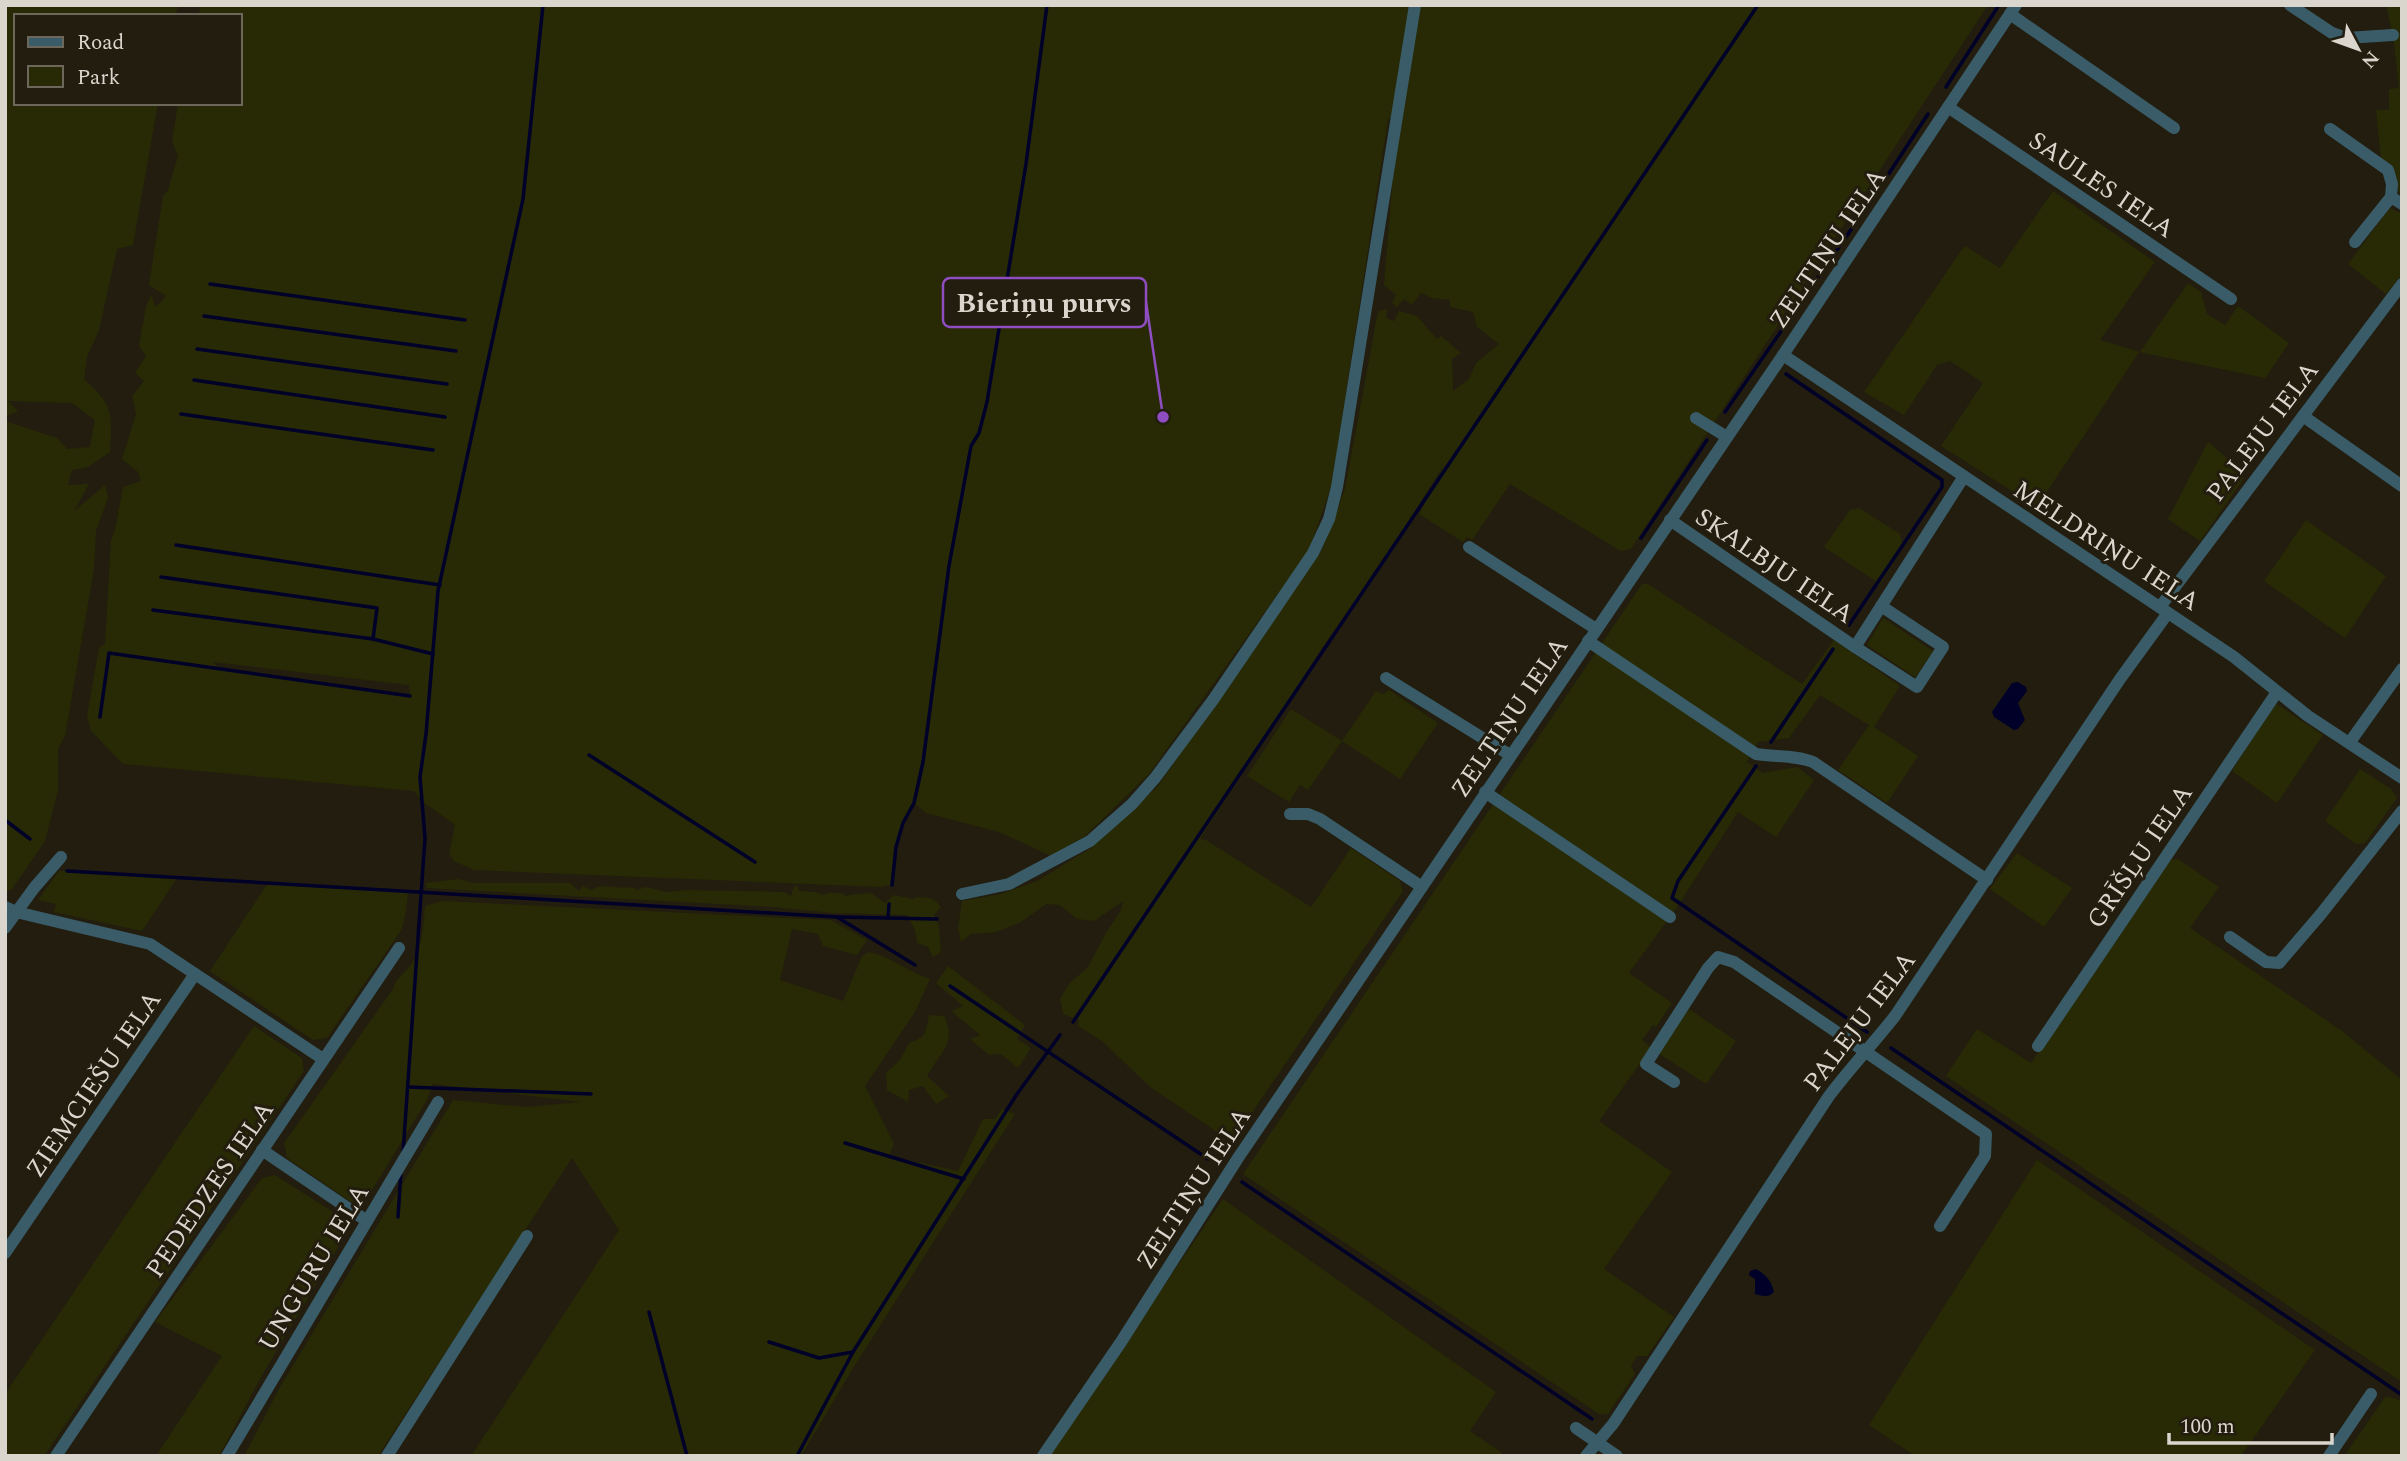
<svg xmlns="http://www.w3.org/2000/svg" width="2407" height="1461" font-family="Spectral,serif">
  <style>
    .green { fill: #272a05; fill-rule: evenodd }
    .water { fill: #000029 }
    .lines { fill: none; stroke-linecap: round; stroke-linejoin: round }
    .stream { stroke: #000029; stroke-width: 3.5 }
    .street { stroke: #395c68; stroke-width: 12 }
    .labels { text-anchor: middle; stroke-width: 6; stroke-linejoin: round; paint-order: stroke }
    .street-label { font-size: 26px; fill: #dad6cd; stroke: #221d0e }
    .leader { fill: none; stroke: #8e4ec2; stroke-width: 2.5 }
    .callout-dot { fill: #8e4ec2; stroke: #221d0e; stroke-width: 2.5 }
    .callout { fill: #221d0e; stroke: #8e4ec2; stroke-width: 2.5 }
    .callout-label { font-size: 28px; text-anchor: middle; font-weight: bold; fill: #dad6cd }
  </style>
  <rect width="100%" height="100%" fill="#221d0e"/>
  <g class="green">
    <path d="M5,5H179L174,16H16V103H158L133,245L117,249L99,330L87,357L84,379C114,405 112,415 110,452L88,467L72,470L68,485L89,484L74,511L105,485L108,498L96,531L94,569L65,736L58,748V790L45,841L12,889L5,892V421L57,438L67,449L90,447L95,420L72,403L8,401L18,411L5,417Z"/>
    <path d="M200,5H1988L1631,549L1621,551L1510,484L1472,540L1467,537L1463,542L1419,514L1445,463L1381,565L1322,648L1200,839L1206,840L1311,907L1351,848L1400,881L1403,891L1232,1142L1150,1087L1102,1041L1078,1026L1079,1020L1063,1014L1060,999L1069,984L1088,967L1106,933L1121,910L1123,901L1094,921L1077,919L1060,905L1046,904L1021,922L996,932L971,934L961,942L958,928L962,901L1001,894L1037,881L1091,848L1157,787L1321,552L1345,489L1378,311L1387,309L1386,318L1394,321L1399,311L1417,316L1437,339L1441,336L1461,353L1452,359L1453,391L1469,379L1476,363L1499,344L1477,327L1473,312L1450,307V300L1432,298L1421,293L1412,305L1404,299L1397,307L1392,303L1396,295L1384,285L1398,115L1388,119L1332,484L1309,550L1149,774L1084,837L1051,856L999,832L926,813L914,803C899,830 895,854 892,885L881,887L474,870L454,861L449,854L455,825L423,802L414,791L123,764L91,731L87,716L99,648L105,644L111,540L115,530L123,487L141,481L138,472L122,459L136,414L132,396L144,381L135,373L146,356L139,346L146,306L151,295L156,307L166,296L149,285L163,196L168,190L178,156L172,142L178,103H240V16H199ZM213,662L409,685L410,695L220,669Z"/>
    <polygon points="2386,5 2402,5 2402,198 2381,160 2376,110 2389,110 2389,89 2399,88 2393,35"/>
    <polygon points="2053,191 2155,262 2100,340 2140,352 2188,283 2201,292 2207,314 2225,325 2238,306 2289,343 2265,378 2139,352 2037,507 1941,446 1983,383 1950,361 1937,365 1904,415 1864,392 1961,251 1965,246 2000,268"/>
    <polygon points="2390,208 2402,214 2402,274 2386,294 2348,264"/>
    <polygon points="2208,442 2236,466 2244,478 2200,541 2168,519"/>
    <polygon points="1859,508 1900,534 1903,548 1880,584 1824,547 1850,510"/>
    <polygon points="2306,520 2386,576 2345,638 2264,581"/>
    <polygon points="1642,584 1648,584 1802,684 1834,640 1900,686 1874,727 1918,756 1887,803 1838,770 1869,725 1820,695 1789,738 1758,742 1747,762 1763,773 1797,767 1814,780 1776,837 1738,812 1677,907 1629,973 1672,1003 1656,1027 1653,1025 1642,1040 1651,1048 1599,1121 1672,1172 1604,1269 1674,1317 1647,1356 1637,1356 1631,1366 1635,1374 1608,1414 1599,1414 1243,1174"/>
    <polygon points="1883,618 1933,651 1915,677 1867,645"/>
    <polygon points="1389,690 1438,723 1400,779 1342,741 1308,790 1300,785 1289,802 1247,776 1291,709 1342,741 1376,691 1383,694"/>
    <polygon points="2275,703 2323,735 2277,803 2232,771"/>
    <polygon points="2360,769 2391,789 2397,798 2365,843 2356,844 2325,821"/>
    <polygon points="2017,853 2072,888 2044,927 1990,889"/>
    <polygon points="2178,859 2219,887 2190,928 2342,1031 2402,1080 2402,1382 1946,1076 1977,1029 2031,1063 2169,860"/>
    <polygon points="59,871 67,871 177,878 142,931 54,912 56,904 38,900"/>
    <path d="M458,879L474,883H570L579,891L583,886L591,890C605,882 618,890 633,887L637,890L645,887L668,892L686,890L784,892L791,896L794,886H797L799,891L816,892L823,895L829,893H842L846,896C855,893 861,895 871,893L885,903L893,895L913,899L916,897C927,898 933,896 941,907L934,915L939,926L941,952L933,957L928,947L917,943L915,930L907,915L833,913L774,907L427,888L426,883Z"/>
    <polygon points="268,883 408,892 406,911 402,929 327,1038 313,1040 210,971"/>
    <path d="M442,901L831,920L867,940L857,955L823,946L818,934L792,929L780,980L843,1001L862,956L869,952C892,957 908,972 930,979L915,1012L865,1086L894,1144L889,1156L958,1171L983,1119H995L1002,1109L1015,1114L855,1365L801,1456H471L619,1230L572,1158L378,1456H244L280,1387L453,1100L525,1107L581,1102L433,1084L427,1100L366,1200L354,1204L287,1158L284,1143L393,989C396,978 403,975 410,966C423,949 423,927 425,906Z"/>
    <polygon points="948,966 1025,1025 1017,1039 1031,1048 1018,1068 1001,1054 989,1055 970,1039 980,1035 951,1011 963,1006 936,983"/>
    <polygon points="1689,1009 1736,1041 1706,1084 1658,1053"/>
    <path d="M929,1015L944,1016C958,1042 939,1054 927,1076L949,1096L936,1104L923,1086L909,1090L908,1102L887,1090L886,1073L900,1060L909,1043C928,1036 925,1033 929,1015Z"/>
    <polygon points="254,1026 302,1058 304,1071 44,1456 5,1456 5,1394"/>
    <polygon points="2037,1160 2315,1350 2241,1456 1915,1456 1869,1425"/>
    <polygon points="275,1175 344,1219 346,1234 261,1377 219,1456 156,1456 222,1356 155,1322 262,1178"/>
    <polygon points="1223,1199 1496,1392 1470,1431 1502,1453 1500,1456 1048,1456"/>
    <polygon points="2386,1396 2402,1401 2402,1456 2344,1456"/>
  </g>
  <g class="water">
    <polygon points="2018,682 2026,687 2027,691 2018,703 2025,720 2018,729 2014,730 1994,717 1992,712 2012,683"/>
    <path d="M1756,1269C1766,1275 1771,1280 1774,1292C1768,1298 1763,1296 1755,1294V1279L1749,1275L1750,1271Z"/>
  </g>
  <g class="lines">
    <g class="stream">
      <polyline points="1946,87 1999,5"/>
      <polyline points="1884,181 1928,114"/>
      <polyline points="1816,280 1871,201"/>
      <polyline points="210,284 465,320"/>
      <polyline points="204,316 456,351"/>
      <polyline points="197,349 447,384"/>
      <polyline points="1786,374 1942,480 1942,487 1849,625"/>
      <polyline points="194,380 445,417"/>
      <polyline points="1725,412 1802,301"/>
      <polyline points="181,414 433,450"/>
      <polyline points="1641,538 1707,440"/>
      <polyline points="176,545 440,585"/>
      <polyline points="161,577 377,608 373,639"/>
      <polyline points="153,610 373,639 433,654"/>
      <polyline points="100,717 109,653 410,696"/>
      <polyline points="1771,742 1833,649"/>
      <polyline points="589,755 755,862"/>
      <polyline points="1756,766 1678,881 1672,898 1867,1032"/>
      <polyline points="5,820 30,839"/>
      <polyline points="67,871 837,917 915,965"/>
      <polyline points="892,885 896,847 903,823 914,803 923,762 949,566 971,446 979,433 987,402 1026,164 1047,5"/>
      <polyline points="837,917 937,919"/>
      <polyline points="888,918 889,904"/>
      <polyline points="950,986 1208,1159"/>
      <polyline points="1073,1022 1758,5"/>
      <polyline points="1891,1048 2402,1395"/>
      <polyline points="408,1087 591,1094"/>
      <polyline points="845,1143 964,1179"/>
      <polyline points="403,1153 425,838 420,777 426,734 438,591 523,199 543,5"/>
      <polyline points="1242,1182 1592,1419"/>
      <polyline points="398,1217 401,1171"/>
      <polyline points="649,1312 687,1456"/>
      <polyline points="769,1342 819,1358 853,1352"/>
      <polyline points="797,1456 853,1352 1017,1094 1060,1035"/>
    </g>
    <g class="street">
      <polyline points="2290,5 2332,33 2346,38 2393,35"/>
      <polyline points="2010,14 2174,128"/>
      <polyline points="1948,107 2231,299"/>
      <polyline points="2330,129 2388,170 2392,184 2391,197 2402,204"/>
      <polyline points="2355,242 2391,197"/>
      <polyline points="1783,355 2234,657 2308,716 2402,778"/>
      <polyline points="2303,416 2402,486"/>
      <polyline points="1696,418 1727,437"/>
      <polyline points="1670,520 1855,647 1963,478"/>
      <polyline points="1469,547 1596,629"/>
      <polyline points="2160,607 2402,284"/>
      <path d="M1588,641L1756,754C1775,757 1796,755 1813,762L1987,880"/>
      <polyline points="1855,647 1917,687 1943,647 1881,606"/>
      <polyline points="1386,678 1510,755"/>
      <polyline points="2350,742 2402,669"/>
      <polyline points="1485,792 1670,917"/>
      <polyline points="1290,814 1308,814 1320,819 1422,887"/>
      <polyline points="962,894 1009,884 1090,841 1132,804 1155,778 1213,700 1313,553 1329,519 1337,487 1415,5"/>
      <polyline points="5,907 16,912 150,944 323,1059"/>
      <polyline points="5,928 34,888 61,857"/>
      <polyline points="2230,937 2266,962 2279,963 2321,914 2402,811"/>
      <polyline points="2038,1046 2277,692"/>
      <polyline points="1674,1082 1646,1064 1708,968 1718,957 1734,962 1986,1134 1985,1156 1940,1226"/>
      <polyline points="262,1150 367,1221"/>
      <polyline points="5,1253 195,974"/>
      <polyline points="1576,1428 1617,1456"/>
      <polyline points="56,1456 399,948"/>
      <polyline points="227,1456 438,1102"/>
      <polyline points="387,1456 527,1236"/>
      <polyline points="1043,1456 1121,1342 1238,1158 1783,355 2016,5"/>
      <path d="M1586,1456L1613,1424L1829,1096C1850,1068 1873,1044 1895,1016L2120,679L2168,613"/>
      <polyline points="2329,1456 2371,1394"/>
    </g>
  </g>
  <g class="labels">
    <g class="street-label">
      <text transform="translate(2102 184) rotate(34)" y="9">SAULES IELA</text>
      <text transform="translate(1827 248) rotate(-56)" y="9">ZELTIŅU IELA</text>
      <text transform="translate(2262 431) rotate(-53)" y="9">PALEJU IELA</text>
      <text transform="translate(2107 545) rotate(33)" y="9">MELDRIŅU IELA</text>
      <text transform="translate(1775 565) rotate(34)" y="9">SKALBJU IELA</text>
      <text transform="translate(1509 717) rotate(-56)" y="9">ZELTIŅU IELA</text>
      <text transform="translate(2139 856) rotate(-56)" y="9">GRĪŠĻU IELA</text>
      <text transform="translate(1859 1021) rotate(-53)" y="9">PALEJU IELA</text>
      <text transform="translate(93 1084) rotate(-56)" y="9">ZIEMCIEŠU IELA</text>
      <text transform="translate(1193 1188) rotate(-57)" y="9">ZELTIŅU IELA</text>
      <text transform="translate(209 1189) rotate(-56)" y="9">PEDEDZES IELA</text>
      <text transform="translate(313 1267) rotate(-59)" y="9">UNGURU IELA</text>
    </g>
  </g>
  <path class="leader" d="M1163 417L1146 302"/>
  <circle class="callout-dot" cx="1163" cy="417" r="7"/>
  <rect class="callout" x="943" y="278" width="203" height="49" rx="7"/>
  <g class="callout-label">
    <text x="1044" y="312">Bieriņu purvs</text>
  </g>
  <rect width="2407" height="1461" fill="none" stroke="#dad6cd" stroke-width="14"/>
  <rect x="14" y="14" width="228" height="91" fill="#221d0e" stroke="#6c675a" stroke-width="2"/>
  <rect x="28" y="37" width="35" height="10" fill="#395c68" stroke="#6c675a" stroke-width="2"/>
  <text x="77" y="49" font-size="21" fill="#dad6cd">Road</text>
  <rect x="28" y="66" width="35" height="21" fill="#272a05" stroke="#6c675a" stroke-width="2"/>
  <text x="77" y="84" font-size="21" fill="#dad6cd">Park</text>
  <g transform="translate(2358 49) rotate(131)" stroke="#221d0e" stroke-width="5" paint-order="stroke">
  <path d="M0-5L12 26L0 18L-12 26Z" fill="#dad6cd"/>
  <text y="-10" font-size="19" font-weight="bold" text-anchor="middle" fill="#dad6cd">N</text>
  </g>
  <path d="M2169 1433v10h163v-10" fill="none" stroke="#dad6cd" stroke-width="3.5"/>
  <text x="2180" y="1433" font-size="21" fill="#dad6cd" stroke="#221d0e" stroke-width="5" paint-order="stroke">100 m</text>
</svg>
